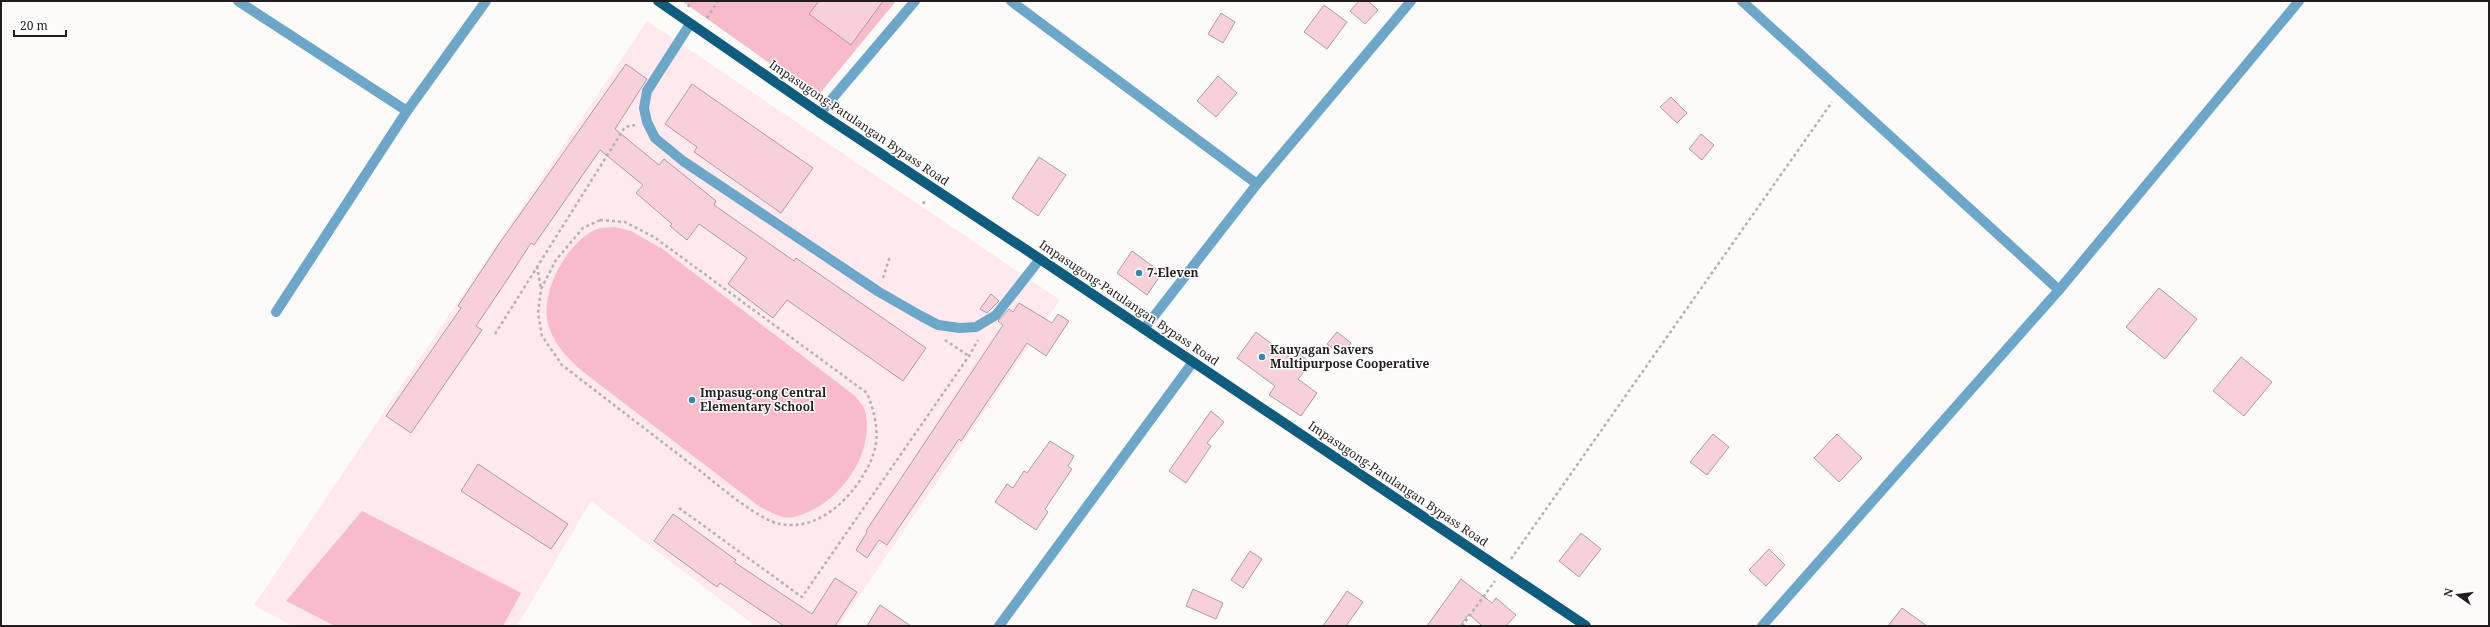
<svg xmlns="http://www.w3.org/2000/svg" width="2490" height="627" font-family="'Noto Serif',serif">
  <style>
    .built { fill: #fee9ee }
    .green { fill: #f8bbc9 }
    .building { fill: #f8d0d9; stroke: #ac9c9f }
    .lines { fill: none; stroke-linecap: round; stroke-linejoin: round }
    .path { stroke: #b5b1b2; stroke-width: 2.5; stroke-dasharray: 3 3; stroke-linecap: butt }
    .minor { stroke: #6ca7c9; stroke-width: 10 }
    .major { stroke: #0e5c7e; stroke-width: 10 }
    .poi-dot { fill: #2c88b5; stroke: #fff; stroke-width: 1.5 }
    .labels { text-anchor: middle; stroke-width: 3; stroke-linejoin: round; paint-order: stroke }
    .street-label { font-size: 12px; fill: #231d1f; stroke: #fff }
    .poi-label { font-size: 12px; font-weight: bold; fill: #231d1f; stroke: #fff; text-anchor: start }
  </style>
  <rect width="100%" height="100%" fill="#fdfafa"/>
  <polygon class="built" points="647,21 1060,300 839,626 755,626 591,501 517,626 292,626 254,605"/>
  <g class="green">
    <polygon points="682,1 896,1 817,97"/>
    <path d="M615,227L631,231L661,248L855,396C858,400 864,406 865,411C875,450 844,496 810,511C801,515 792,519 783,517C775,515 767,510 760,507L582,371C568,358 555,346 549,327C538,295 566,242 597,229C602,227 609,228 615,227Z"/>
    <polygon points="362,511 521,593 503,626 335,626 286,601"/>
  </g>
  <g class="building">
    <polygon points="819,1 883,1 851,45 809,14"/>
    <polygon points="1359,1 1368,1 1378,10 1365,24 1350,11"/>
    <polygon points="1324,5 1347,22 1327,49 1304,32"/>
    <polygon points="1221,13 1235,22 1223,43 1208,34"/>
    <polygon points="626,64 647,79 615,129 659,165 664,159 716,201 714,205 794,261 796,258 926,348 903,381 787,300 773,318 728,284 747,258 699,224 687,240 670,226 672,224 636,193 643,185 600,150 534,245 531,243 509,277 476,326 482,330 411,433 386,416 461,308 458,306 499,244"/>
    <polygon points="1218,76 1237,93 1216,117 1197,101"/>
    <polygon points="692,84 813,168 781,213 694,152 697,147 665,124"/>
    <polygon points="1671,97 1687,113 1677,123 1660,107"/>
    <polygon points="1701,134 1714,145 1702,160 1689,149"/>
    <polygon points="1039,157 1066,175 1038,216 1012,198"/>
    <polygon points="1132,251 1162,273 1147,295 1117,273"/>
    <polygon points="2159,288 2197,319 2165,359 2126,327"/>
    <polygon points="991,294 999,301 987,313 980,309"/>
    <polygon points="1019,303 1052,323 1058,314 1069,321 1046,356 1027,343 961,441 959,439 887,545 879,540 867,558 856,550 867,532 866,531 1003,325 998,321 1009,309 1013,312"/>
    <polygon points="1256,332 1293,360 1299,353 1311,364 1298,379 1317,393 1301,416 1269,395 1275,386 1237,358"/>
    <polygon points="1337,332 1351,343 1342,355 1327,344"/>
    <polygon points="2241,357 2272,382 2244,416 2213,391"/>
    <polygon points="1211,411 1224,422 1207,443 1211,446 1186,483 1169,471"/>
    <polygon points="1713,434 1729,447 1707,475 1690,462"/>
    <polygon points="1837,434 1862,458 1839,482 1814,458"/>
    <polygon points="1050,441 1074,456 1068,466 1072,469 1045,509 1048,512 1036,530 995,502 1007,484 1013,488 1024,471 1027,473"/>
    <polygon points="478,464 568,524 551,549 461,491"/>
    <polygon points="673,514 736,560 734,562 812,614 835,578 857,592 835,626 784,626 720,583 717,587 654,541"/>
    <polygon points="1581,533 1601,549 1579,577 1559,561"/>
    <polygon points="1769,549 1785,565 1766,586 1749,570"/>
    <polygon points="1250,551 1262,559 1243,588 1231,580"/>
    <polygon points="1461,579 1492,603 1496,598 1516,615 1506,626 1482,626 1469,614 1460,626 1427,626"/>
    <polygon points="1193,589 1223,603 1216,619 1186,606"/>
    <polygon points="1347,591 1363,602 1346,626 1323,626"/>
    <polygon points="880,605 911,626 867,626"/>
    <polygon points="1902,608 1927,626 1888,626"/>
  </g>
  <g class="lines">
    <g class="path">
      <polyline points="688,7 692,1"/>
      <polyline points="707,18 718,1"/>
      <polyline points="923,204 926,199"/>
      <path d="M600,220L625,222L654,237L867,393C882,431 880,453 856,486C838,510 811,530 780,524C761,521 720,487 704,474C657,438 610,402 562,365L542,336L538,313L541,289L556,260L583,228Z"/>
      <polyline points="537,266 541,289"/>
      <polyline points="883,278 890,256"/>
      <polyline points="495,334 625,127 635,125"/>
      <polyline points="945,340 969,356"/>
      <polyline points="679,508 802,597 969,356 978,340"/>
      <polyline points="1511,559 1832,102"/>
      <polyline points="1462,626 1495,581"/>
    </g>
    <g class="minor">
      <polyline points="238,1 407,111"/>
      <polyline points="1011,1 1257,184"/>
      <polyline points="1742,1 2059,290"/>
      <polyline points="690,24 647,91 644,108 647,122 655,138 683,161 879,292 921,316 938,325 960,328 976,327 996,315 1040,259"/>
      <polyline points="820,113 915,1"/>
      <polyline points="276,312 407,111 486,1"/>
      <polyline points="1144,329 1257,184 1411,1"/>
      <polyline points="999,626 1193,362"/>
      <polyline points="1762,626 2059,290 2299,1"/>
    </g>
    <polyline class="major" points="658,1 820,113 1040,259 1586,626"/>
  </g>
  <g class="poi-dot">
    <circle cx="1139" cy="273" r="4"/>
    <circle cx="1262" cy="357" r="4"/>
    <circle cx="692" cy="400" r="4"/>
  </g>
  <g class="labels">
    <g class="street-label">
      <text transform="translate(859 123) rotate(34)" y="4">Impasugong-Patulangan Bypass Road</text>
      <text transform="translate(1129 303) rotate(34)" y="4">Impasugong-Patulangan Bypass Road</text>
      <text transform="translate(1398 484) rotate(34)" y="4">Impasugong-Patulangan Bypass Road</text>
    </g>
    <g class="poi-label">
      <text x="1147" y="277">7-Eleven</text>
      <text x="1270" y="354">Kauyagan Savers<tspan x="1270" dy="14">Multipurpose Cooperative</tspan></text>
      <text x="700" y="397">Impasug-ong Central<tspan x="700" dy="14">Elementary School</tspan></text>
    </g>
  </g>
  <rect width="2490" height="627" fill="none" stroke="#231d1f" stroke-width="4"/>
  <g transform="translate(2458 595) rotate(284)" stroke="#ffffff" stroke-width="3" paint-order="stroke">
  <path d="M0-3L7 15L0 10L-7 15Z" fill="#231d1f"/>
  <text y="-6" font-size="11" font-weight="bold" text-anchor="middle" fill="#231d1f">N</text>
  </g>
  <path d="M14 30v6h52v-6" fill="none" stroke="#231d1f" stroke-width="2"/>
  <text x="20" y="30" font-size="12" fill="#231d1f" stroke="#ffffff" stroke-width="3" paint-order="stroke">20 m</text>
</svg>
